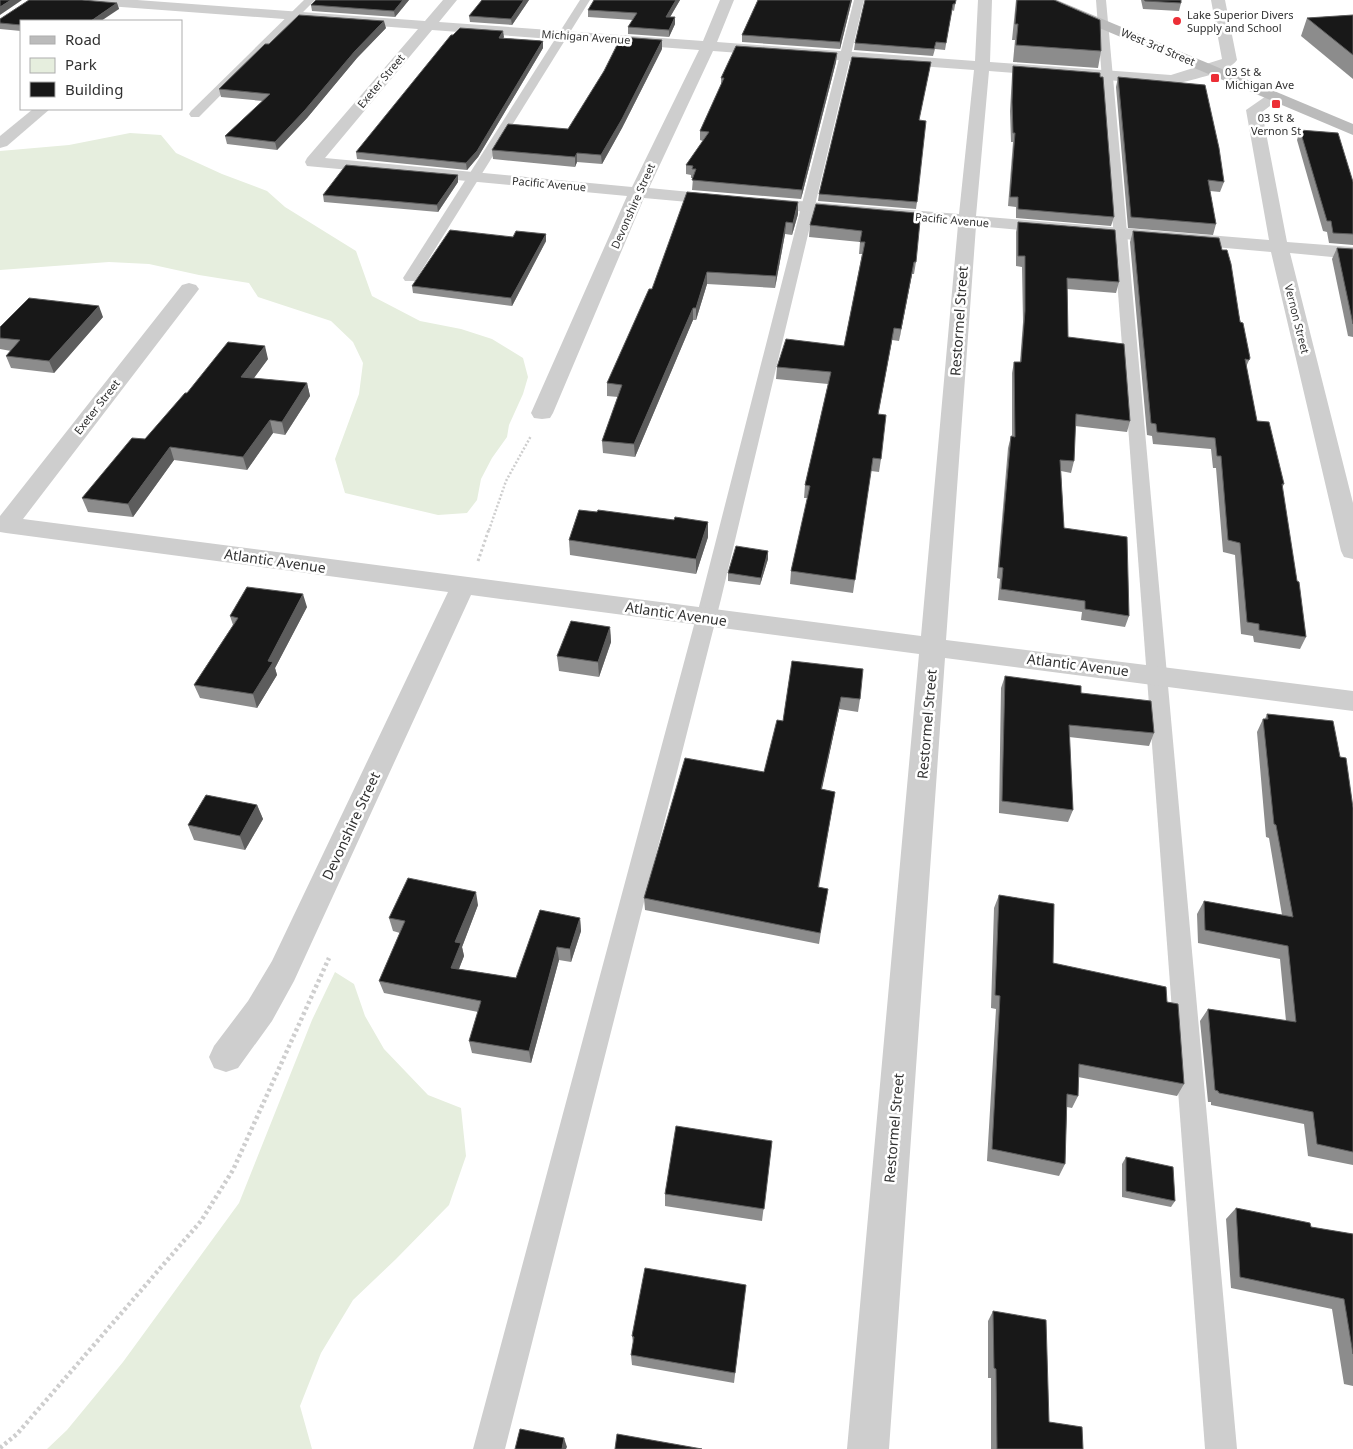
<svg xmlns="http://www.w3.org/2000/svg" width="1353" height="1449" font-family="'Noto Sans',sans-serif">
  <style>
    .green { fill: #e6eede }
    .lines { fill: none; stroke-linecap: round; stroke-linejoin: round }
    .path-far2 { stroke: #cecece; stroke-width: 2.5; stroke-dasharray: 2 2; stroke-linecap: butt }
    .path-far1 { stroke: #cecece; stroke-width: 3; stroke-dasharray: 2.5 2.5; stroke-linecap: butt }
    .path { stroke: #cecece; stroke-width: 4.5; stroke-dasharray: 3 3; stroke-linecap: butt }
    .lane { fill: #cecece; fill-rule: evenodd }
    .street { fill: #cecece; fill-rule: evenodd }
    .secondary { fill: #bbb; fill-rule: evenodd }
    .wall { fill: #8c8c8c }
    .shaded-wall { fill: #5d5d5d }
    .building { fill: #181818; stroke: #5d5d5d }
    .poi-dot { fill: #ec2e36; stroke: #fff; stroke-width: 2 }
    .labels { text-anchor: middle; stroke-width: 5; stroke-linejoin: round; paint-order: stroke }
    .far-poi-label { font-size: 11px; fill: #313131; stroke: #fff; text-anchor: start }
    .far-street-label { font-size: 11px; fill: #313131; stroke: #fff }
    .street-label { font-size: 14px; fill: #313131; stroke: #fff }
  </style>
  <rect width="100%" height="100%" fill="#fff"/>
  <g class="green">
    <polygon points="130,133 161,135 176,153 222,174 267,191 285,207 356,251 372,296 420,321 461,329 492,339 523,358 528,377 523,394 509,425 507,437 492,458 481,479 477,500 467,513 438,515 345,493 335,459 359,394 363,363 353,342 331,321 258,297 249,283 199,275 149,264 109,262 0,270 0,151 69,145"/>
    <polygon points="335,972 354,984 365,1016 384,1049 428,1095 461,1108 466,1156 449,1205 396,1259 353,1300 321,1353 300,1406 312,1449 47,1449 67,1430 123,1362 239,1203 312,1020"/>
  </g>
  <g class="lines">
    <polyline class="path-far2" points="489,530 506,481 531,436"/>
    <polyline class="path-far1" points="478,561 489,529"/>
    <polyline class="path" points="0,1448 17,1434 201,1221 233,1170 329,958"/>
    <g class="lane">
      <polygon points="304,0 315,0 199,117 191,117 189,114 191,111"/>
      <polygon points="580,0 590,0 417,278 415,281 405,281 403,278"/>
      <polygon points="854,0 864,0 721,599 505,1449 473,1449 701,599"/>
      <polygon points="1096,0 1106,0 1237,1449 1205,1449"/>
    </g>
    <g class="street">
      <path d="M74,0H137L425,21L443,0H457L439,22L703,41L720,0H734L717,42L975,61L978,0H992L990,62L1171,75L1222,59L1211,0H1225L1237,60C1228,73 1187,81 1171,85L989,71L976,216L1269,240L1246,110L1269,94H1279L1282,97L1262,112L1287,242L1353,247V259L1290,253L1353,503V559L1344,557L1341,551L1271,252L976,226L946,640L1353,691V711L945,658L889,1449H847L919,654L471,595L294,981L272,1021L238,1068L226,1072L214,1068L209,1057L214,1046L248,1001L272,961L448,592L6,533L0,532V516L182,285L189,283L196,285L199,289L196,293L23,519L921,636L958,225L762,208L756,207L753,203L756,199L762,198L959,214L974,70L713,51L649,188L721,195L727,196L730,200L727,204L721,205L644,198L553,413L550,418L542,419L534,418L531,413L627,196L307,166L305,162L307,158L418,29L81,4ZM432,30L699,50L632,187L325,158Z"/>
      <polygon points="33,109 50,109 7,146 0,148 0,136"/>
    </g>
    <polygon class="secondary" points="1038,0 1057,0 1353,124 1353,135 1040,3"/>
  </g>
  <g class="wall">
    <polygon points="409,0 395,17 312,11 311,5"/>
    <polygon points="529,0 512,25 470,22 469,16"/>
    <polygon points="680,0 670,17 675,24 669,37 628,34 628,27 633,20 588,17 588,10"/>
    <polygon points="758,0 852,0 840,49 742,42 742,35"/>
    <polygon points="956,0 954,11 952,10 945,50 935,49 933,56 854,50 855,43"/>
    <polygon points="1016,0 1054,0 1101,51 1098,68 1013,62 1015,40 1012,40"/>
    <polygon points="1141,0 1181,0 1181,3 1179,11 1143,9"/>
    <polygon points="117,3 119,9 21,21 21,31 0,29 0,19"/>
    <polygon points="1353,15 1353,79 1301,36 1307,18"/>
    <polygon points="386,28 357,58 307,118 277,150 227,144 225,136 263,101 221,97 219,89 269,44"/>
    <polygon points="504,37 503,39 543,41 543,48 478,157 467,170 357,159 356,152"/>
    <polygon points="662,49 622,128 602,164 577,162 575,167 493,159 492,150 568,129"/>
    <polygon points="837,53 836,62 801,199 692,190 693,178 691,178 691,175 686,174 686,165 703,141 700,140 700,131 721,85 721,78"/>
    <polygon points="931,62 919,120 917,202 916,209 818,201 819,194"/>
    <polygon points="1013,66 1114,217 1111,226 1016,218 1016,207 1008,206 1013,142 1011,142 1010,111 1012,75"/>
    <polygon points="1118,77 1224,182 1220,192 1210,191 1216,224 1213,235 1128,228 1116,87"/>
    <polygon points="1300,130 1353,182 1353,245 1329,243 1327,232 1323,231 1297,140"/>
    <polygon points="458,182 438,212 324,202 323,195"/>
    <polygon points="798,214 792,235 785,234 775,288 707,284 696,320 693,320 635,457 603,453 602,441 618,397 607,396 607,383 652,289"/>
    <polygon points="915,220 916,262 914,274 912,274 899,341 892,340 878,414 881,459 879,472 871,471 853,593 790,584 791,571 808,498 804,498 805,485 828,384 776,379 777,367 844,346 862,254 859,254 860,242 809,237 810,225"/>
    <polygon points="1018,222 1119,282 1116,293 1067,289 1068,337 1130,421 1127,432 1075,426 1074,461 1071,473 1061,471 1064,528 1129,616 1125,627 1081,620 1082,612 998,600 1000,579 997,578 1008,448 1011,436 1012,437 1012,373 1014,362 1020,362 1023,322 1022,267 1016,266 1016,232"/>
    <polygon points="1133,231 1222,250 1250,358 1246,367 1257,421 1284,484 1282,488 1306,637 1300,649 1254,642 1253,636 1241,634 1235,555 1223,552 1216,468 1213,468 1211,449 1153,444 1152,436 1147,435 1130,242"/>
    <polygon points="546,234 546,241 512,306 413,293 412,286 513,237"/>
    <polygon points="1337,248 1353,249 1353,337 1348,336 1332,259"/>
    <polygon points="103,317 54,373 11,368 6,356 11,351 0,349 0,327"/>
    <polygon points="268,359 254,378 307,383 310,396 285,435 273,433 247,470 174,460 133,517 88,512 82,498 145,439 187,393"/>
    <polygon points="674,520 708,522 708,537 696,574 570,555 569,540"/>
    <polygon points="768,551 768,559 760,585 728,581 728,573"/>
    <polygon points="307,607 275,668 277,675 257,708 200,698 194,685 233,625 230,616"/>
    <polygon points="610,627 611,642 599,677 559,671 557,656"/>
    <polygon points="792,661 860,699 858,712 839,709 822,789 835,792 819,887 828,889 819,944 645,910 644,898 764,772 783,721"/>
    <polygon points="1005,676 1081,693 1154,733 1149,746 1069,737 1073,810 1068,822 999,813 1001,688"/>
    <polygon points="1267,714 1340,757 1353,808 1353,1165 1308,1156 1304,1124 1211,1105 1211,1102 1208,1102 1200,1021 1208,1009 1286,1021 1280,959 1198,943 1197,914 1204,901 1282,915 1269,838 1266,837 1257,732 1263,719 1265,719"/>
    <polygon points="257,805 263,819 245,850 194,840 188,825"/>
    <polygon points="999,895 1053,963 1167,1002 1184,1084 1177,1096 1078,1077 1078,1096 1072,1108 1067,1107 1065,1164 1059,1176 987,1161 996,1009 991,1008 994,908"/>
    <polygon points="478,905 462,947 464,956 459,969 516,978 580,918 581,931 571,962 559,960 531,1063 472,1053 469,1041 478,1012 384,993 379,981 400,933 393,931 389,918"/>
    <polygon points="772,1141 762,1221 665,1206 665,1194"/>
    <polygon points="1126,1157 1175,1201 1171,1207 1122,1197 1122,1164"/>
    <polygon points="1236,1208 1311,1227 1353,1234 1353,1386 1344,1384 1332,1309 1231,1288 1226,1219"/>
    <polygon points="746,1285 734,1383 632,1365 631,1355 633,1343 632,1336"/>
    <polygon points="993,1311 1049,1422 1083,1449 991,1449 991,1378 988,1378 988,1321"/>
  </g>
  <g class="shaded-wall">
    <polygon points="11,0 22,0 0,15 0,7"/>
    <polygon points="403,0 409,0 395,17 394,11"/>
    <polygon points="524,0 529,0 512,25 511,19"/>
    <polygon points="676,0 680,0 666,24 666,17"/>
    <polygon points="851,0 852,0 840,49 840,42"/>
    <polygon points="117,3 119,9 101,21 91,21"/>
    <polygon points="675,17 675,24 669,37 669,30"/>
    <polygon points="384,21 386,28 357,58 307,118 277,150 275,142 355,51"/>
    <polygon points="503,31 504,37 499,45 499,38"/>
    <polygon points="662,40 662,49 622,128 602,164 601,155"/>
    <polygon points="543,41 543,48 478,157 467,170 466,163"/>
    <polygon points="837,53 836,62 801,199 802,190"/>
    <polygon points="577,153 577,162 575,167 575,157"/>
    <polygon points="458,175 458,182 438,212 437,205"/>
    <polygon points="798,202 798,214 792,235 793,223"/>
    <polygon points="786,222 785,234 775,288 776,276"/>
    <polygon points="546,234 546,241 512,306 511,298"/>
    <polygon points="914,262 912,274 899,341 901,329"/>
    <polygon points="707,272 707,284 696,320 696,308"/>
    <polygon points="99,306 103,317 54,373 49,361"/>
    <polygon points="693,308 693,320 635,457 634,444"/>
    <polygon points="894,328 892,340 876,426 878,414"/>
    <polygon points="265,346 268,359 245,390 241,377"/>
    <polygon points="307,383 310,396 285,435 282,422"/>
    <polygon points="270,420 273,433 247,470 243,457"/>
    <polygon points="170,447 174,460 133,517 128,504"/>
    <polygon points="708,522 708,537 696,574 696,559"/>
    <polygon points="768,551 768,559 760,585 761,578"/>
    <polygon points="303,594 307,607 275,668 277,675 257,708 253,694 268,661"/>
    <polygon points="610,627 611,642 599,677 598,662"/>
    <polygon points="841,697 839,709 819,801 821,789"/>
    <polygon points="257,805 263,819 245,850 240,836"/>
    <polygon points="476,892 478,905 462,947 464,956 454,981 451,968 455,942"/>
    <polygon points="580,918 581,931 571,962 570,949"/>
    <polygon points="557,947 559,960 531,1063 529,1051"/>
    <polygon points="564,1438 567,1447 566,1449 562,1449"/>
  </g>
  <g class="building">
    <polygon points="0,0 11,0 0,7"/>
    <polygon points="29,0 82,0 117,3 91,21 21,21 21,25 0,23 0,19"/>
    <polygon points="316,0 403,0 394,11 311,5"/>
    <polygon points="482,0 524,0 511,19 469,16"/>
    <polygon points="594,0 676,0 666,17 675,17 669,30 628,27 637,13 588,10"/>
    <polygon points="758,0 851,0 840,42 742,35"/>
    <polygon points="865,0 956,0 955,4 953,4 946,43 936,42 934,49 855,43"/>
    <polygon points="1017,0 1054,0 1100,20 1101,51 1016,45 1018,24 1015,24"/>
    <polygon points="1144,0 1181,0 1181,3 1145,1"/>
    <polygon points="299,15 384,21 355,51 305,110 275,142 225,136 270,94 219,89 265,44 269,44"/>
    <polygon points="1353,15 1353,55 1307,18"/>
    <polygon points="460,28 503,31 499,38 543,41 477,151 466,163 356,152 451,35 453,35"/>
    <polygon points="621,37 662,40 622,119 601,155 577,153 575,157 492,150 508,124 568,129 604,71"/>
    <polygon points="736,46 837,53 802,190 692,180 696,169 692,169 693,166 686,165 709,132 700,131 724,78 721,78"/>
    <polygon points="852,57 931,62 919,120 926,121 917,202 819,194"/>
    <polygon points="1013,66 1100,73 1100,77 1103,77 1114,217 1018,209 1018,197 1010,197 1015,133 1013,133 1012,102"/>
    <polygon points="1118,77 1205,85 1219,148 1224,182 1208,180 1216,224 1131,217"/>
    <polygon points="1300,130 1338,133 1353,182 1353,234 1333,233 1331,221 1327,221"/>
    <polygon points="346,165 458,175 437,205 323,195"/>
    <polygon points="687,192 798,202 793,223 786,222 776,276 707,272 696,308 693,308 634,444 602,441 622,385 607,383 649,289 652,289"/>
    <polygon points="816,204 916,213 915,220 920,221 916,262 914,262 901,329 894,328 878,414 886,415 881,459 873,458 855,580 791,571 810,486 805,485 831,372 777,367 786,339 844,346 865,242 860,242 862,231 810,225"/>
    <polygon points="1018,222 1115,230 1119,282 1067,278 1068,337 1124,344 1130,421 1076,414 1074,461 1060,460 1064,528 1127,537 1129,616 1085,609 1085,601 1001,589 1003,568 999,567 1011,436 1015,437 1014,362 1021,362 1025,311 1025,256 1018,256"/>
    <polygon points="450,230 513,237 516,231 546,234 511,298 412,286"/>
    <polygon points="1133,231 1219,238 1222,250 1227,250 1231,264 1240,322 1243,323 1250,358 1249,360 1245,359 1257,421 1269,422 1284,484 1282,484 1297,581 1299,582 1306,637 1259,630 1259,624 1247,622 1240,543 1228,540 1221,456 1217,456 1215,438 1157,432 1156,424 1151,423"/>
    <polygon points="1337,248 1353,249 1353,324"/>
    <polygon points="29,298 99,306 49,361 6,356 20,340 0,338 0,327"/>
    <polygon points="228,342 265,346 241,377 307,383 282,422 270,420 243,457 170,447 128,504 82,498 132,438 145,439 185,393 187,393"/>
    <polygon points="579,510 597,512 598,510 674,520 675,517 708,522 696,559 569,540"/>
    <polygon points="736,546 768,551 761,578 728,573"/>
    <polygon points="247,587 303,594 268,661 273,662 253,694 194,685 238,618 230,616"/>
    <polygon points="571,621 610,627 598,662 557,656"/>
    <polygon points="792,661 863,669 860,699 841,697 821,789 835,792 818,887 828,889 820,933 644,898 685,758 764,772 777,720 783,721"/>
    <polygon points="1005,676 1081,686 1081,693 1151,701 1154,733 1069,725 1073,810 1002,801"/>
    <polygon points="1267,714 1333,721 1340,757 1346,758 1353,808 1353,1152 1317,1144 1313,1112 1219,1093 1218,1091 1215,1090 1208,1009 1296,1022 1288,946 1205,930 1204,901 1293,917 1276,825 1274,824 1263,719 1268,719"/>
    <polygon points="206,795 257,805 240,836 188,825"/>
    <polygon points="408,878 476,892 455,942 461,943 451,968 516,978 540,910 580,918 570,949 557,947 529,1051 469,1041 481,1001 379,981 405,921 389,918"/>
    <polygon points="999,895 1054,904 1053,963 1166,987 1167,1002 1178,1004 1184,1084 1079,1064 1078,1096 1067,1094 1065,1164 992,1149 1000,996 995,995"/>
    <polygon points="676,1126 772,1141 764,1209 665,1194"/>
    <polygon points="1126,1157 1173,1167 1175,1201 1126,1191"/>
    <polygon points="1236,1208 1310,1223 1311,1227 1353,1234 1353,1354 1344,1299 1240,1277"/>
    <polygon points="645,1268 746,1285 735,1373 631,1355 634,1337 632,1336"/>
    <polygon points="993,1311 1046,1320 1049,1422 1082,1427 1083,1449 997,1449 996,1369 994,1368"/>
    <polygon points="520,1429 564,1438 562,1449 515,1449"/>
    <polygon points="617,1434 702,1449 615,1449"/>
  </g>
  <g class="poi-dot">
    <circle cx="1177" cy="21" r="5"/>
    <rect x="1210" y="73" width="10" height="10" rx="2.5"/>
    <rect x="1271" y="99" width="10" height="10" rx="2.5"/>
  </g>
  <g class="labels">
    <g class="far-poi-label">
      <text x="1187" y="19">Lake Superior Divers<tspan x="1187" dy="13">Supply and School</tspan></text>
      <text x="1225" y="76">03 St &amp;<tspan x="1225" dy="13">Michigan Ave</tspan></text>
      <text x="1276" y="122" text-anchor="middle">03 St &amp;<tspan x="1276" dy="13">Vernon St</tspan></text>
    </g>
    <g class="far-street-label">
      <text transform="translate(586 37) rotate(4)" y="4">Michigan Avenue</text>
      <text transform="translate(1158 47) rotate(23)" y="4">West 3rd Street</text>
      <text transform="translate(381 81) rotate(-50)" y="4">Exeter Street</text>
      <text transform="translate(549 184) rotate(5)" y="4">Pacific Avenue</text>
      <text transform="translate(633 206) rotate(-66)" y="4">Devonshire Street</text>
      <text transform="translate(952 220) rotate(5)" y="4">Pacific Avenue</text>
      <text transform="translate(1297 319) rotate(76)" y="4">Vernon Street</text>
      <text transform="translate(97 407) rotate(-52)" y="4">Exeter Street</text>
    </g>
    <g class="street-label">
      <text transform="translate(959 321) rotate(-86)" y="5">Restormel Street</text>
      <text transform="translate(275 561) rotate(8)" y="5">Atlantic Avenue</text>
      <text transform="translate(676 614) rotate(8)" y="5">Atlantic Avenue</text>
      <text transform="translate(1078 665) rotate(7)" y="5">Atlantic Avenue</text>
      <text transform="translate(927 724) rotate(-85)" y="5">Restormel Street</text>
      <text transform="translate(351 826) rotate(-65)" y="5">Devonshire Street</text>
      <text transform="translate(894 1128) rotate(-85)" y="5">Restormel Street</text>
    </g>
  </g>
  <rect x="20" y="20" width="162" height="90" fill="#ffffff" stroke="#adadad"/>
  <rect x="30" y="36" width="25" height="8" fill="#bbbbbb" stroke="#adadad"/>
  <text x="65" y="45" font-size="15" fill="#313131">Road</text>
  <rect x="30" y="58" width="25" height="15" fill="#e6eede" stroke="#adadad"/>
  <text x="65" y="70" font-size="15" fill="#313131">Park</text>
  <rect x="30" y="82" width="25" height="15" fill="#181818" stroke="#adadad"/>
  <text x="65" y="95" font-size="15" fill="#313131">Building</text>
</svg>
